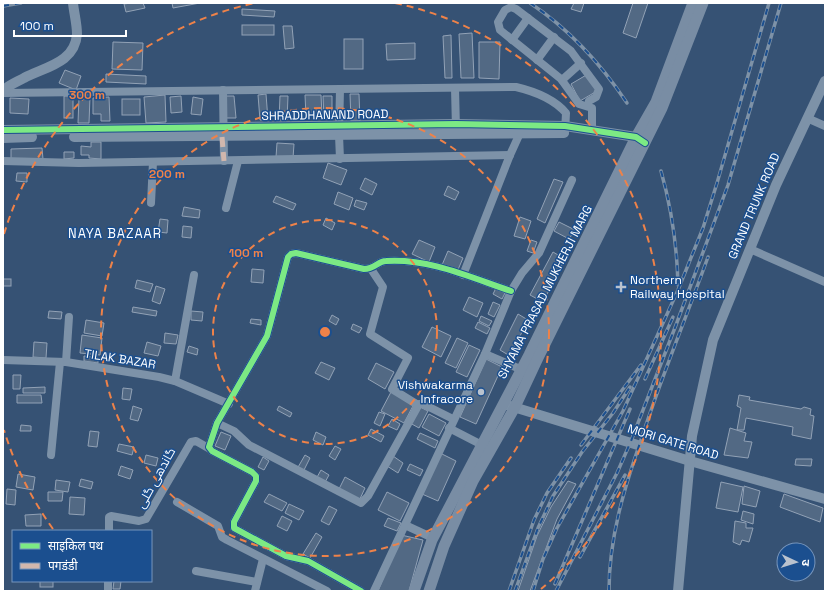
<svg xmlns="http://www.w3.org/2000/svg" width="828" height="594" font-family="'Space Grotesk',Cairo,'Noto Sans Devanagari',sans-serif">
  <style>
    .building { fill: #526984; stroke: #92a2b6 }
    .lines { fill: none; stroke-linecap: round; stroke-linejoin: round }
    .minor { stroke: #7d92a8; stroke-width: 8 }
    .tertiary { stroke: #7d92a8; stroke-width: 10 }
    .secondary { stroke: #798da4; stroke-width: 11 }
    .rail-casing { stroke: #7e92a7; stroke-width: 3.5 }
    .rail { stroke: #1b4f8f; stroke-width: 2; stroke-dasharray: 6; stroke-linecap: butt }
    .quiet { stroke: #d1b7ad; stroke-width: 5; stroke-dasharray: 10 5; stroke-linecap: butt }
    .cycleway-casing { stroke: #1b4f8f; stroke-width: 8 }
    .cycleway { stroke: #7ce984; stroke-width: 6 }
    .ring { fill: none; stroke: #ee8249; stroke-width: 2; stroke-dasharray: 7 5 }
    .poi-dot { fill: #b9c2ce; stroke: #1b4f8f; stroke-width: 1.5 }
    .labels { text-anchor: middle; stroke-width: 3; stroke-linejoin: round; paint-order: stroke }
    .street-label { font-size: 12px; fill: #fff; stroke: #1b4f8f }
    .poi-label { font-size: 12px; fill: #fff; stroke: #1b4f8f; text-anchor: start }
    .neighbourhood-label { font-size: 13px; letter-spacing: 1px; fill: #fff; stroke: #1b4f8f }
    .centre { fill: #ee8249; stroke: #1b4f8f; stroke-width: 2 }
    .ring-label { font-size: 12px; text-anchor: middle; font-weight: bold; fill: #ee8249; stroke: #1b4f8f; stroke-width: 3; stroke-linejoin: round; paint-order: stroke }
  </style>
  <rect width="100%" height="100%" fill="#365274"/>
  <g class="building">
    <polygon points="131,3 143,3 145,8 126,12 124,4"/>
    <polygon points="172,3 200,3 173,8"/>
    <polygon points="574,3 584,3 581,12 571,9"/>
    <polygon points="633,3 648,3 636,38 623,33"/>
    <polygon points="242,9 275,11 274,17 242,15"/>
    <rect x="242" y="25" width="32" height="10"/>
    <polygon points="283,26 292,26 294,48 285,49"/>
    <polygon points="472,33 474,78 461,78 459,34"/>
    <polygon points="451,35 452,78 445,78 443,36"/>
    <rect x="344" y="39" width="19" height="30"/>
    <polygon points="113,42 143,43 142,70 112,69"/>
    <polygon points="479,42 500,42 499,79 479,78"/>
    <polygon points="415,43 415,59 387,60 386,44"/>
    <polygon points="65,70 81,76 76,90 59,83"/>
    <polygon points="106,74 146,76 146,84 106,82"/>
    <polygon points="588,74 597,91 580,101 571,84"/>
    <polygon points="266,94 268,120 260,120 258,95"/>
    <polygon points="350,94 359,94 360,121 351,121"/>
    <polygon points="165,95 166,122 146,123 144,97"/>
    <polygon points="305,95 321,95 322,115 306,116"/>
    <rect x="64" y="96" width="9" height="22"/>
    <polygon points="181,96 182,112 171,113 170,97"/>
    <polygon points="225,96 234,96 236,118 226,118"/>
    <polygon points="280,96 288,96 287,120 279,120"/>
    <polygon points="323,96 332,96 332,119 324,119"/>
    <polygon points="79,97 90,97 89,123 78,123"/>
    <polygon points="109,97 110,121 101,121 101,114 93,114 93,98"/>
    <polygon points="193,97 203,99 201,115 191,114"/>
    <polygon points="10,98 29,99 28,114 10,113"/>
    <rect x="122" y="99" width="18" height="16"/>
    <polygon points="91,142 101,142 101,159 89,158 89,155 81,155 81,146 91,147"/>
    <polygon points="277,143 294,144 293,158 276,157"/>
    <polygon points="42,148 43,159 11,159 11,149"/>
    <polygon points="64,152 74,152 74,158 64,159"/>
    <polygon points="328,163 347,170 341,185 323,178"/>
    <polygon points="17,173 27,173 27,182 16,181"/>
    <polygon points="365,178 377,184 372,195 360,189"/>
    <polygon points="554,179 563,182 545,223 537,219"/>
    <polygon points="448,186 459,192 455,200 444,195"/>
    <polygon points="338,192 353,198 349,210 334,204"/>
    <polygon points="276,196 296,204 293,210 273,202"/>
    <polygon points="356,200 367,203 364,210 354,206"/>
    <polygon points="184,207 200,210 199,218 182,216"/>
    <polygon points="520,217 531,221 525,239 514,236"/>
    <polygon points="326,218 335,223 332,230 323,225"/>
    <polygon points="160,219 168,220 167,233 158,232"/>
    <polygon points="559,222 575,230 569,239 554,231"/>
    <polygon points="183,226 192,227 191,238 182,237"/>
    <polygon points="419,240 435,247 429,262 412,254"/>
    <polygon points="531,240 537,242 533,253 527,251"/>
    <polygon points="448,251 463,258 457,272 442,265"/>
    <polygon points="553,252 565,259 543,302 530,295"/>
    <polygon points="252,269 264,270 263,283 251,282"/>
    <rect x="3" y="279" width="8" height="7"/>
    <polygon points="137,280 153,284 150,292 135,288"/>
    <polygon points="156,286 165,289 160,304 152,301"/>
    <polygon points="496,288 505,293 502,299 493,294"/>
    <polygon points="469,297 483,303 477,317 463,310"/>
    <polygon points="493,302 500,305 494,317 488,314"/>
    <polygon points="133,307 157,311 156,316 132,312"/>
    <polygon points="49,311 62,312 61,319 48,318"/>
    <polygon points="191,311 203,312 202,321 191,320"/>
    <polygon points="518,314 528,320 510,356 500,350"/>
    <polygon points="332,315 339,319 336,325 329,321"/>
    <polygon points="481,316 492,321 489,326 479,321"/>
    <polygon points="251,319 261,320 261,325 250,323"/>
    <polygon points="86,320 104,323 102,336 84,333"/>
    <polygon points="478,322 490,328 487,334 475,328"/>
    <polygon points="353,324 362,328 359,333 351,329"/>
    <polygon points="432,327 451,336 441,357 422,347"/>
    <polygon points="165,333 178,335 176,344 164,343"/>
    <polygon points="82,335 102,338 100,355 80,353"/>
    <polygon points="457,338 468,343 456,368 445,363"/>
    <polygon points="34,342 47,343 46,358 33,357"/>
    <polygon points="147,342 161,346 158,356 144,353"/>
    <polygon points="469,345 480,350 467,377 456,372"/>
    <polygon points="189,346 198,349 197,355 187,352"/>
    <polygon points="84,356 98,358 98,363 84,361"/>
    <polygon points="486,359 502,367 476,424 460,417"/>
    <polygon points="321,362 335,368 329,380 315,373"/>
    <polygon points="376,363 394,372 385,389 368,379"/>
    <polygon points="13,375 21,375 20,389 13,389"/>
    <polygon points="45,387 45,393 23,393 23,388"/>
    <polygon points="123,388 132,389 130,400 122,399"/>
    <polygon points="391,392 414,404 404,423 381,411"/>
    <polygon points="17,395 41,395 42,403 17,403"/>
    <polygon points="739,395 750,397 749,400 801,409 804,407 811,409 810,415 814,416 811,439 792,435 793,427 746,418 744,430 737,430 741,408 737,406"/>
    <polygon points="133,406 142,409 138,421 130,419"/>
    <polygon points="279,406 292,413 290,417 277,410"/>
    <polygon points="420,407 428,411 419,428 410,423"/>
    <polygon points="379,412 385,414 380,426 374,423"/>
    <polygon points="429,414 446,423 439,436 422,427"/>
    <polygon points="392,419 400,424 397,430 388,426"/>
    <polygon points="21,425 31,426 31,431 20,431"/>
    <polygon points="730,428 746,433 744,441 752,442 748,458 724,455"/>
    <polygon points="371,429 384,436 381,442 368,435"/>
    <polygon points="90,431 99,432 97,447 88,446"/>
    <polygon points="221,432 231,436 225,450 215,446"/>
    <polygon points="316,432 326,437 323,445 313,440"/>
    <polygon points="420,433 438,441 435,448 417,439"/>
    <polygon points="119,444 134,447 132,455 117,451"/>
    <polygon points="335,446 341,449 335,460 329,456"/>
    <polygon points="440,453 456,461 438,501 422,494"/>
    <polygon points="146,455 158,458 156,466 144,463"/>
    <polygon points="305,455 310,458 303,472 297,469"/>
    <polygon points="393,456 403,463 398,473 387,466"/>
    <polygon points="263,457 269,461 264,470 258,467"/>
    <polygon points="796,459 812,459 811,466 795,465"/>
    <polygon points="410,464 423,470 420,476 407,470"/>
    <polygon points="121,466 133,470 130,479 118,475"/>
    <polygon points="321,470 329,475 324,484 316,479"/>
    <polygon points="18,474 35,477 33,490 16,487"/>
    <polygon points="345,477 365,488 359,501 338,491"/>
    <polygon points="81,479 93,482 91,489 79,486"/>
    <polygon points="56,480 70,482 68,492 55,490"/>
    <polygon points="568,481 576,484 557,519 530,591 518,591 537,536 551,507"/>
    <polygon points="721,482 743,487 738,512 716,508"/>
    <polygon points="744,486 760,491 756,507 742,504"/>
    <polygon points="7,489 16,490 15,505 6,504"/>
    <polygon points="48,492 63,492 62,501 48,501"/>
    <polygon points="387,492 409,503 400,521 378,510"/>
    <polygon points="269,494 287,503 282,511 264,502"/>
    <polygon points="784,494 823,508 820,522 780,507"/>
    <polygon points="70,497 85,498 84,515 69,514"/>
    <polygon points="289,504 304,511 299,520 285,513"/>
    <polygon points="329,506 337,510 329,525 321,521"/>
    <polygon points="743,511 754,514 753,524 741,520"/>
    <polygon points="41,514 41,526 26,526 25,515"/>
    <polygon points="282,516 292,521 287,531 277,526"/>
    <polygon points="388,518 401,523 397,531 384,526"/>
    <polygon points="735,521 746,523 746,528 753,528 749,542 742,540 740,545 733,542"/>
    <polygon points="316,533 322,537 310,558 303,554"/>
    <polygon points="401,535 423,540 409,591 378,591"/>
    <rect x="40" y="581" width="13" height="6"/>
    <polygon points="114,581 121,581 120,589 113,589"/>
  </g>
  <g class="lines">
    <g class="minor">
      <polyline points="512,40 528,18"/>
      <polyline points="537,60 554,37"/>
      <polyline points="562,80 581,63"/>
      <polyline points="455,88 456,129"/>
      <polyline points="223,90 224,161"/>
      <path d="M3,93L516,87C533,91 554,99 566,113L565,132"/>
      <polyline points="589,101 596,97 599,89 571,51 516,9 511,7 505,10 498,22 500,30 561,79 579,104 592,108 592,130"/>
      <polyline points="807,118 825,126"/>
      <polyline points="340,159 339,135 340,89"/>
      <polyline points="3,161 79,163 510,155"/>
      <polyline points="151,203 153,162"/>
      <polyline points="226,208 238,161"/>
      <polyline points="750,249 825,282"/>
      <polyline points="371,269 383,287 370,334 408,358 392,389 418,405"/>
      <polyline points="463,275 510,155 520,133"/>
      <polyline points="485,354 520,369"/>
      <polyline points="3,360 66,362 159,377 175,381 229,404"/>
      <polyline points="66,362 69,317"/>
      <polyline points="175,381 194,275"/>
      <polyline points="217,423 234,431 249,445 361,503 368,496 419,404 423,404 453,419"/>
      <polyline points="449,428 482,445"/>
      <polyline points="51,455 60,362"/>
      <polyline points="177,502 218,526 222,537 227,540 327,591"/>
      <polyline points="405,525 433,538"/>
      <polyline points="109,531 109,517 111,516 139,521 146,519 191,442 196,441 210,449"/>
      <polyline points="196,571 257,582"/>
      <polyline points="108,591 108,581"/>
      <polyline points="255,591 263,559"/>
      <path d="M361,591L308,561L286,556L234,528V522L256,481V476L252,472L212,451L209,447L217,423L267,336L288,257L291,254L296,253L364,269C375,269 378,261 386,261C429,258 472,278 511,291"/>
      <polyline points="374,591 485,354 511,291 522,273 539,253 572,180"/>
    </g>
    <g class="tertiary">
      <path d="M3,91C8,85 17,82 24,78C45,67 75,63 77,34C77,24 74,13 73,3"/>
      <polyline points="3,130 456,124 565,126 636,137 643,142"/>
      <polyline points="74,137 564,133"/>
      <polyline points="3,138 32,137"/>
      <polyline points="507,405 690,461 825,499"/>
      <polyline points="678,591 692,436 713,340 776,185 825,81"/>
    </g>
    <g class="secondary">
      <polyline points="414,591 432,540 529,355 636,137 656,102 693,3"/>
      <polyline points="429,591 444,546 473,481 515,407 538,358 662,108 703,3"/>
    </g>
    <defs>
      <g id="rail">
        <path d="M530,3C569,29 601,64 627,103"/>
        <polyline points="3,6 21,3"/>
        <path d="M661,171C672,210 677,244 678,285"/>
        <polyline points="645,379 673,317"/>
        <polyline points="581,445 641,365"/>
        <polyline points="580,557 625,475"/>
        <polyline points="555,584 630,409"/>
        <polyline points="509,591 534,520 547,493 571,458"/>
        <polyline points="515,591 538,528 553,496 582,452 613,413 630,387"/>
        <polyline points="533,591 543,559 557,528 623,411 678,290 703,228 717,183 769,3"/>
        <polyline points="556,591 617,473 631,441 676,325 728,185 781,3"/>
        <path d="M609,591C609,538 624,489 641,440C661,378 686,318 708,257"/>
      </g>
    </defs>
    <use href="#rail" class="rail-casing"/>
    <use href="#rail" class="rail"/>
    <polyline class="quiet" points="222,137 224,161"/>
    <defs>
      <g id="cycleway">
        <polyline points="3,130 456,124 565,126 636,137 645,143"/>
        <path d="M361,591L308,561L286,556L234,528V522L256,481V476L252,472L212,451L209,447L217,423L267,336L288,257L291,254L296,253L364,269C375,269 378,261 386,261C429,258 472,278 511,291"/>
      </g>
    </defs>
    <use href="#cycleway" class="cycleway-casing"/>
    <use href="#cycleway" class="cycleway"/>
  </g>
  <g class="ring">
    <circle cx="325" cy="332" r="112"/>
    <circle cx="325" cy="332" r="224"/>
    <path d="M53 529A336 336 0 0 1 4 430M4 234A336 336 0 0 1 255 3M395 3A336 336 0 0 1 541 589"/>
  </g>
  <g class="poi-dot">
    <path d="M619 281h4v4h4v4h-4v4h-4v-4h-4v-4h4z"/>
    <circle cx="481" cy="392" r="4"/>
  </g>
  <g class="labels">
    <g class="street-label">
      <text transform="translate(325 115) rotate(-1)" y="4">SHRADDHANAND ROAD</text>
      <text transform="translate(754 206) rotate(-67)" y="4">GRAND TRUNK ROAD</text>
      <text transform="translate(545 292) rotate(-63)" y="4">SHYAMA PRASAD MUKHERJI MARG</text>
      <text transform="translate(120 359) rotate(9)" y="4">TILAK BAZAR</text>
      <text transform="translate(673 442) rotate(17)" y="4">MORI GATE ROAD</text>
      <text transform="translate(156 478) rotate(-61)" y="4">گاندھی گلی</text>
    </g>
    <g class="poi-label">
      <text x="630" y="284">Northern<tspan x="630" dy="14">Railway Hospital</tspan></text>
      <text x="473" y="389" text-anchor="end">Vishwakarma<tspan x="473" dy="14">Infracore</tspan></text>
    </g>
    <g class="neighbourhood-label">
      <text x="115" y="238">NAYA BAZAAR</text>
    </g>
  </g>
  <circle cx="325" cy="332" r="6" class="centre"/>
  <g class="ring-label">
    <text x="87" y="99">300 m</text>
    <text x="167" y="178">200 m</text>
    <text x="246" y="257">100 m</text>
  </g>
  <rect width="828" height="594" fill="none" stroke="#ffffff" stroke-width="8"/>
  <rect x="12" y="530" width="140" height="52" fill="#1b4f8f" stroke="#7695bc"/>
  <rect x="20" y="543" width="20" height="6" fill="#7ce984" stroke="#7695bc"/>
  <text x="48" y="550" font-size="12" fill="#ffffff">साइकिल पथ</text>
  <rect x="20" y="563" width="20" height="6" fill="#d1b7ad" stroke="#7695bc"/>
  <text x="48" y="570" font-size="12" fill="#ffffff">पगडंडी</text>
  <g transform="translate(796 562) rotate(94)"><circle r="19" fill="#1b4f8f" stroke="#7695bc"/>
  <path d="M0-3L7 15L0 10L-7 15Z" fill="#b9c2ce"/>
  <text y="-6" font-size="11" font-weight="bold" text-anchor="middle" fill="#ffffff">उ</text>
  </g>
  <path d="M14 30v6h112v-6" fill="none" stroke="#ffffff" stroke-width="2"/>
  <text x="20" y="30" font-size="12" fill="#ffffff" stroke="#1b4f8f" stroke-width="3" paint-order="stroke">100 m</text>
</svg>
